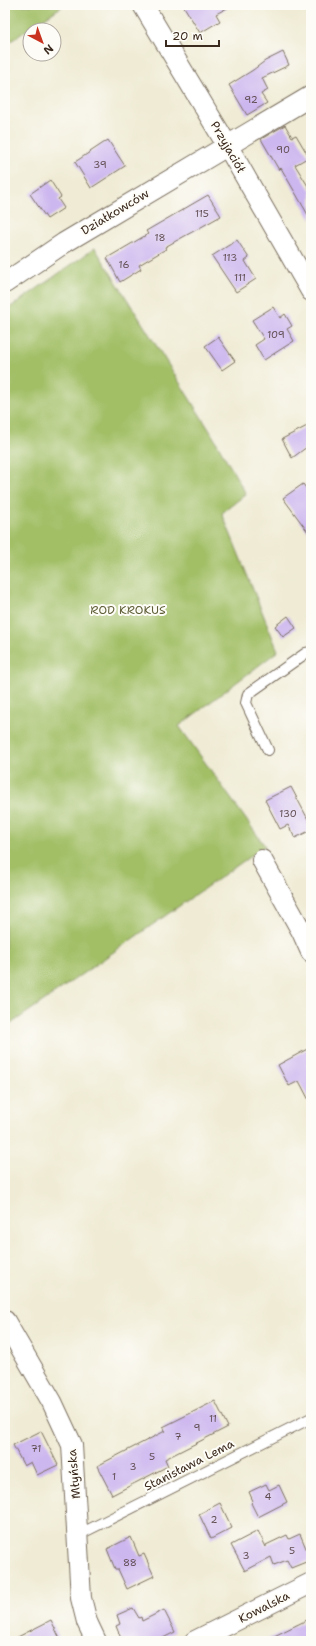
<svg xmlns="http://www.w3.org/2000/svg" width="316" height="1646" font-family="'Shantell Sans',sans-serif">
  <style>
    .green { fill: #a2bf66; stroke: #6e7442 }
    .building { fill: #cdb7ef }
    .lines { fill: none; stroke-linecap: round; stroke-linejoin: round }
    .lane-casing { stroke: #7a6e5e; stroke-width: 12 }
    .street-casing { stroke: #7a6e5e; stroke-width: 22 }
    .lane { stroke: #fff; stroke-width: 10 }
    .street { stroke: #fff; stroke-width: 20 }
    .labels { text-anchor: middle; stroke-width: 4; stroke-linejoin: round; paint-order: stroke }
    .number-label { font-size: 10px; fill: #604d52 }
    .street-label { font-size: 12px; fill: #3b2a1e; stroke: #fdfcf7 }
    .park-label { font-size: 12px; fill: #5f5e37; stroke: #fdfcf7 }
  </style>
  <rect width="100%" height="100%" fill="#fdfcf7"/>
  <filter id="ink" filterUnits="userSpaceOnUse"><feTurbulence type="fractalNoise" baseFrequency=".025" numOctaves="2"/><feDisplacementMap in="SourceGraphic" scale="8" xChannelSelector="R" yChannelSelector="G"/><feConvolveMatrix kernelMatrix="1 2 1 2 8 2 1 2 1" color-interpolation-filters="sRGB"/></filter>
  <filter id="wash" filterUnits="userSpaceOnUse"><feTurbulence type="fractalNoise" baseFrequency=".012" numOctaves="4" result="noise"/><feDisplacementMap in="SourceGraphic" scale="16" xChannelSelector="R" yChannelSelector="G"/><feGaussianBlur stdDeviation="0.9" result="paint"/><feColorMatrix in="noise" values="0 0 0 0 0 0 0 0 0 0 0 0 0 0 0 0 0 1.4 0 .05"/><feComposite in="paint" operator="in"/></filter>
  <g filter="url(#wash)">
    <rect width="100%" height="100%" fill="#efebd4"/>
    <g class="green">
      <polygon points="5,5 64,5 5,45"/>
      <polygon points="95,248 210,431 246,494 222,513 278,651 179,726 265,846 5,1028 5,311"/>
    </g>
    <g id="blocks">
      <g class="building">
        <polygon points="183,5 233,5 216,14 220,21 200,33"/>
        <polygon points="283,52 289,65 262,78 268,90 261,94 267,103 247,115 229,85 253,70 265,61"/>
        <polygon points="285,125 292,137 296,135 309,157 295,165 311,191 311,220 281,168 279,170 261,139"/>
        <polygon points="108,140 125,166 91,188 75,162"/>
        <polygon points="50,180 61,197 58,199 64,208 47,219 30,194"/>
        <polygon points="208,195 221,216 165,247 166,249 139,265 141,269 120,282 107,258 148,234 146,231"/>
        <polygon points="237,240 249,258 245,261 256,279 236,292 212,256"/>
        <polygon points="273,307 280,318 285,314 292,326 287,329 294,341 264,360 255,345 264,339 252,320"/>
        <polygon points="218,337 235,361 222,370 205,346"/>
        <polygon points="311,424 311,444 292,458 282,439"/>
        <polygon points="303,484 311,495 311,536 283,498"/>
        <polygon points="288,616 296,628 283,637 275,626"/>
        <polygon points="291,787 311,825 311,830 295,838 288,825 280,829 265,800"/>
        <polygon points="311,1047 311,1104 299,1081 289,1086 278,1065"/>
        <polygon points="215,1401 228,1427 165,1459 168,1466 112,1495 97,1466 165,1431 163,1427"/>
        <polygon points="41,1431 58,1465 37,1475 31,1462 24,1466 13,1445"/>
        <polygon points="266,1484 269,1490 279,1485 287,1502 258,1517 251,1503 253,1501 249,1492"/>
        <polygon points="220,1503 232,1528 211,1539 199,1514"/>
        <polygon points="258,1531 266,1547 266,1545 287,1535 289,1539 300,1534 311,1560 291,1568 287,1560 274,1565 271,1557 245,1571 231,1545"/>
        <polygon points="131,1537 139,1556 144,1554 154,1576 127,1589 118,1569 115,1569 107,1549"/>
        <polygon points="133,1608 139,1618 141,1617 142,1621 164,1610 175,1632 157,1641 122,1641 116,1626 120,1624 117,1615"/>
        <polygon points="311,1618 311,1637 302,1641 264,1641"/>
        <polygon points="51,1620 61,1641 10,1641"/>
      </g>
    </g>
  </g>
  <g filter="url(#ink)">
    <use href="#blocks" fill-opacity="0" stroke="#7a6e5e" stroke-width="1"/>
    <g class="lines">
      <defs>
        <g id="lane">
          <polyline points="268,750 246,703 248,694 306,653 311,652"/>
          <polyline points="78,1535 311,1418"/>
        </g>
        <g id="street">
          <polyline points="143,5 227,145 311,291"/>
          <polyline points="5,283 64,243 311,96"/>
          <polyline points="262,860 302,932 311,952"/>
          <polyline points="5,1321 52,1402 72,1445 81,1598 87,1622 96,1641"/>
          <polyline points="195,1641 311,1583"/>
        </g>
      </defs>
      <use href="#lane" class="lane-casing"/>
      <use href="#street" class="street-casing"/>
      <use href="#lane" class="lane"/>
      <use href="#street" class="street"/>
    </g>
  </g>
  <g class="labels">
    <g class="number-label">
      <text x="251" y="103">92</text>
      <text x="283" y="153">90</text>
      <text x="100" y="168">39</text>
      <text x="202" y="217">115</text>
      <text x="160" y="241">18</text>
      <text x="230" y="261">113</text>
      <text x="124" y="268">16</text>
      <text x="240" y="281">111</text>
      <text x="276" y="338">109</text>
      <text x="288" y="817">130</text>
      <text x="213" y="1422">11</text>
      <text x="197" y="1431">9</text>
      <text x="178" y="1440">7</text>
      <text x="36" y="1452">71</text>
      <text x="152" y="1460">5</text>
      <text x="133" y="1470">3</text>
      <text x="114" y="1480">1</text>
      <text x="268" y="1500">4</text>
      <text x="214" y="1523">2</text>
      <text x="292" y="1554">5</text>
      <text x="246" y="1559">3</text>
      <text x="130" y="1566">88</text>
    </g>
    <g class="street-label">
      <text transform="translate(228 147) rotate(60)" y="4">Przyjaciół</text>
      <text transform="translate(115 212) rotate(-31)" y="4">Działkowców</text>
      <text transform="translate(189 1465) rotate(-27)" y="4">Stanisława Lema</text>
      <text transform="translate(74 1474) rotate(-95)" y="4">Młyńska</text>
      <text transform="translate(264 1607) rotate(-27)" y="4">Kowalska</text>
    </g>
    <g class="park-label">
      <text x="128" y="614">ROD KROKUS</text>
    </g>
  </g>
  <rect width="316" height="1646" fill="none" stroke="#fdfcf7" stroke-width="20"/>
  <g transform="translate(42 42) rotate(139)"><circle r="19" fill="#fdfcf7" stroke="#afa8a0"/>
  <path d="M0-3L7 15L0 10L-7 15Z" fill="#c8321e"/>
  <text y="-6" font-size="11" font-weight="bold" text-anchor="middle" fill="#3b2a1e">N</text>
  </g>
  <path d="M166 40v6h53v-6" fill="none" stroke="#3b2a1e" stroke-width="2"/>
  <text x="172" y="40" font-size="12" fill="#3b2a1e" stroke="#fdfcf7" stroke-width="3" paint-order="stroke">20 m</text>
</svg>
